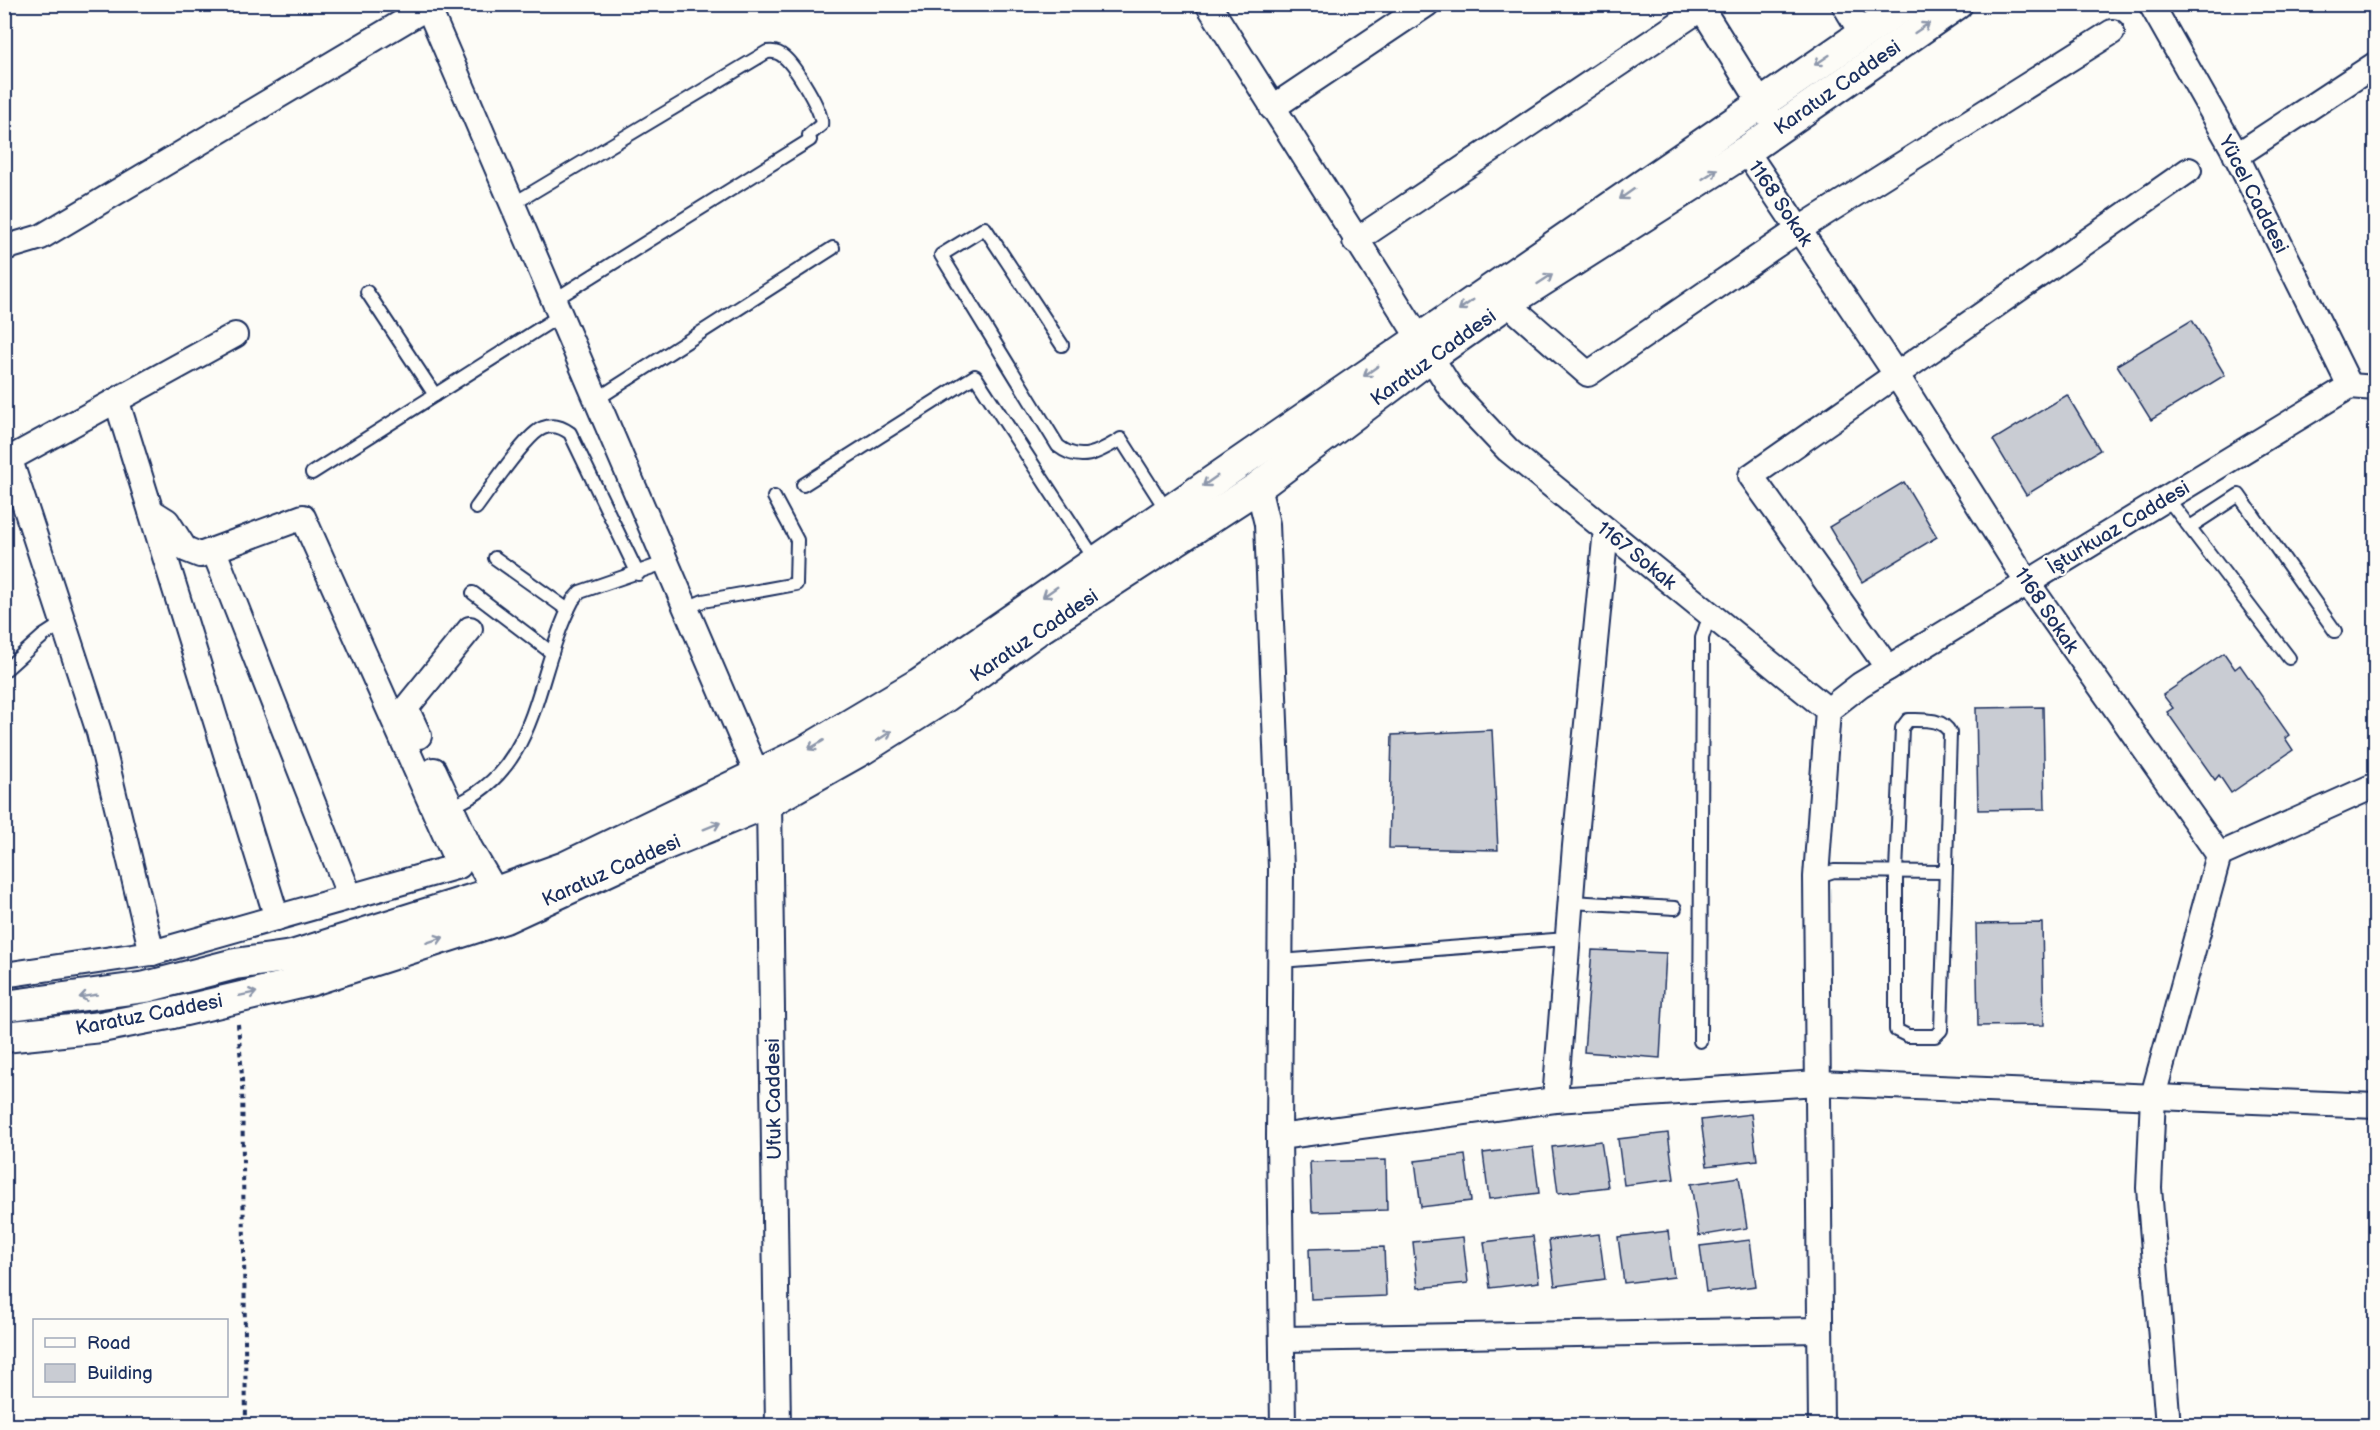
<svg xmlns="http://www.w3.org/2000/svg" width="2380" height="1430" font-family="'Balsamiq Sans',sans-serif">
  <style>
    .building { fill: #c9ccd3; stroke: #1b2f5e; stroke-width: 1.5 }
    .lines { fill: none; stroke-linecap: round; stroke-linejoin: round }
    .service-casing { stroke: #1b2f5e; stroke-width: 16 }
    .minor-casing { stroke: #1b2f5e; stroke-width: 28 }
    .tertiary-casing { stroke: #1b2f5e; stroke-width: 34 }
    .path { stroke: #1b2f5e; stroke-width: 4; stroke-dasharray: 4.5 4.5; stroke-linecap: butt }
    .service { stroke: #fdfcf7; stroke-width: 12 }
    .minor { stroke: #fdfcf7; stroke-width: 24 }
    .tertiary { stroke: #fdfcf7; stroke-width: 30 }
    .oneway { stroke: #8c96aa }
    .labels { text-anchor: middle; stroke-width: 4.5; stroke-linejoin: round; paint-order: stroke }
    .street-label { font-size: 20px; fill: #1b2f5e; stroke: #fdfcf7 }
  </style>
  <rect width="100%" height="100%" fill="#fdfcf7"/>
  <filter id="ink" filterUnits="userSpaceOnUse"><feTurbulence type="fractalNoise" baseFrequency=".0167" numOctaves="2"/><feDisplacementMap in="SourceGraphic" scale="12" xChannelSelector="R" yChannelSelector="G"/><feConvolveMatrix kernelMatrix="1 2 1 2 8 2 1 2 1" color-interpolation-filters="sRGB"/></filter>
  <g filter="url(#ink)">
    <g class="building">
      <polygon points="2192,320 2225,375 2151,420 2117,365"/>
      <polygon points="2067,395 2100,450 2026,495 1993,440"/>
      <polygon points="1904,482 1937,537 1862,582 1829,527"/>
      <polygon points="2224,653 2235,669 2240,665 2289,735 2285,738 2293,750 2231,793 2219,775 2215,780 2167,712 2173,708 2163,695"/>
      <polygon points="2043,707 2045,809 1978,810 1976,708"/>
      <polygon points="1492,730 1498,850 1389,848 1392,735"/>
      <polygon points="2042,923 2044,1025 1978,1026 1976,924"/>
      <polygon points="1592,950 1666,953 1660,1058 1584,1052"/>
      <polygon points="1751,1114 1757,1160 1707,1166 1701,1120"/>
      <polygon points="1668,1133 1674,1179 1624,1185 1618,1139"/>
      <polygon points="1601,1141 1608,1187 1558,1193 1552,1147"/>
      <polygon points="1533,1147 1539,1193 1489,1199 1483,1153"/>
      <polygon points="1465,1155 1471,1201 1421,1207 1415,1161"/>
      <polygon points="1386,1160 1387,1210 1312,1212 1310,1162"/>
      <polygon points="1739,1177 1747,1228 1699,1236 1691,1184"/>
      <polygon points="1668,1231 1674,1277 1624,1283 1618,1237"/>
      <polygon points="1599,1234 1605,1279 1555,1286 1549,1240"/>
      <polygon points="1533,1236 1539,1282 1490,1288 1484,1242"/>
      <polygon points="1463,1237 1468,1283 1418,1288 1413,1242"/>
      <polygon points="1750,1240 1756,1286 1706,1292 1700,1246"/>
      <polygon points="1384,1247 1386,1296 1311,1299 1309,1249"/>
    </g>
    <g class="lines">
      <defs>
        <g id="service">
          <path d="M513,204L767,52C773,51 779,52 784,57C794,65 825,114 821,125L809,135"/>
          <polyline points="367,292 435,395"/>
          <polyline points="554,300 810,140"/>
          <path d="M1062,345L985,228L941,255L1058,446C1081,464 1099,452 1121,439L1167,511"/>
          <polyline points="597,399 833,248"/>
          <polyline points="312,473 561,315"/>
          <polyline points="803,485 975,376 1096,561"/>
          <polyline points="2170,496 2174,507 2289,658"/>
          <path d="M476,508C489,491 527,433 543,428C553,424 562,427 570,433L638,574"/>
          <polyline points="2190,527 2239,495 2335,631"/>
          <polyline points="495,558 568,610"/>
          <polyline points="473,593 552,653"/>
          <polyline points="687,608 703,601 796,584 797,540 774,497"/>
          <polyline points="4,671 43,636 63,623"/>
          <path d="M1908,720C1923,720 1943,718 1950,733L1941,1030L1935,1036H1908L1896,1030V872L1902,728Z"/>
          <path d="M451,807C542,769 533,676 573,600L580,592L667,562"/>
          <polyline points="1816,877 1834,871 1945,872"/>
          <polyline points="1571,902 1675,908"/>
          <polyline points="1280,961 1567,939"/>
          <polyline points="1700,1041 1702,638 1706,626 1713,616"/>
        </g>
        <g id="minor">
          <polyline points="1208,4 1453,392 1508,450 1828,710"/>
          <polyline points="1699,4 1777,129"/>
          <polyline points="1844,4 1862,34"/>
          <polyline points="2151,4 2232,147 2350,386"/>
          <polyline points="428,7 769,802 778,1426"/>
          <polyline points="1272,108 1427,4"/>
          <polyline points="1746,151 1896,374 2027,582 2219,855 2153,1096 2149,1188 2168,1426"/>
          <polyline points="2236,156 2376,64"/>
          <polyline points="1355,241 1702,8"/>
          <polyline points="4,248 41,237 433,4"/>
          <polyline points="1507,303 1588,374 1798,230 2112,32"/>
          <polyline points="2350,386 2376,388"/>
          <polyline points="117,402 277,918"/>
          <polyline points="10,460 99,732 152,953"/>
          <polyline points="4,462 235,335"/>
          <polyline points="1258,487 1267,524 1281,868 1279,1137 1283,1426"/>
          <polyline points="214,551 350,897"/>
          <polyline points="1888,668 1751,476 2189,170"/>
          <polyline points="1828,710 1860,685 2350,386"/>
          <polyline points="419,736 406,708 470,629"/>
          <polyline points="434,770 470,848 496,892 502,909"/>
          <polyline points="2219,855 2376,785"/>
          <polyline points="4,975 152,953 459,866 303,517 200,555 185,549 167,521 151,511"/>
          <polyline points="1555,1100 1575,846 1606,530"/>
          <polyline points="1279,1137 1555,1100 1818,1083 2376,1106"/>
          <polyline points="1284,1339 1819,1330"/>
          <polyline points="1821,1426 1816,877 1828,710"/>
        </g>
        <g id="tertiary">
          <polyline points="4,1006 146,987 235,964 292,956 496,892 565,867 804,752 918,684 1906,4"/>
          <polyline points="4,1037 101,1027 173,1013 309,981 505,918 659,847 769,802 863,749 945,697 1036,631 1258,487 1430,357 1507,303 1746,151 1957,4"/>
        </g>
      </defs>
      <use href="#service" class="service-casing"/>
      <use href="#minor" class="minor-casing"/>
      <use href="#tertiary" class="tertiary-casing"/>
      <polyline class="path" points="238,1024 242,1076 246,1426"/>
      <use href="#service" class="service"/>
      <use href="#minor" class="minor"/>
      <use href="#tertiary" class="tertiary"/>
    </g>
    <defs><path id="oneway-shaft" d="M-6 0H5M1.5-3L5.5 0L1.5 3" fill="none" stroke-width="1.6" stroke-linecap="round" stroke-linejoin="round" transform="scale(1.5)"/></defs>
    <g class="oneway">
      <use href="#oneway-shaft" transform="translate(1922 28) rotate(-34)"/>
      <use href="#oneway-shaft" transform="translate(1822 60) rotate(146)"/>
      <use href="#oneway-shaft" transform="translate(1710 174) rotate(-33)"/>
      <use href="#oneway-shaft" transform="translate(1627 194) rotate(145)"/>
      <use href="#oneway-shaft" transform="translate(1545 279) rotate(-33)"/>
      <use href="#oneway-shaft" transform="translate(1466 305) rotate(145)"/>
      <use href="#oneway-shaft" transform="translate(1371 371) rotate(145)"/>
      <use href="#oneway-shaft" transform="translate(1210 481) rotate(145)"/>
      <use href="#oneway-shaft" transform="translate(1050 592) rotate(145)"/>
      <use href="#oneway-shaft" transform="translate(884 736) rotate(-33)"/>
      <use href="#oneway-shaft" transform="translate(816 745) rotate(149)"/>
      <use href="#oneway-shaft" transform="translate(712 826) rotate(-22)"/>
      <use href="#oneway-shaft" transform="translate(435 940) rotate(-18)"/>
      <use href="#oneway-shaft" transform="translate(248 994) rotate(-12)"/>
      <use href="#oneway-shaft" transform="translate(88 996) rotate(171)"/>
    </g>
  </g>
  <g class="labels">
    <g class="street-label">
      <text transform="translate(1837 87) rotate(-35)" y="7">Karatuz Caddesi</text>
      <text transform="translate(2254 194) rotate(63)" y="7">Yücel Caddesi</text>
      <text transform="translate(1781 203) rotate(56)" y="7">1168 Sokak</text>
      <text transform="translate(1433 357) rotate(-36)" y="7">Karatuz Caddesi</text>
      <text transform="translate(2118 527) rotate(-31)" y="7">İşturkuaz Caddesi</text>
      <text transform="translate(1637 555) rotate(39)" y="7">1167 Sokak</text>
      <text transform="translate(2047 610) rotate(56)" y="7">1168 Sokak</text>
      <text transform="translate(1034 635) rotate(-34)" y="7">Karatuz Caddesi</text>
      <text transform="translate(611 870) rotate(-24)" y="7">Karatuz Caddesi</text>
      <text transform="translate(149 1014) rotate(-11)" y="7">Karatuz Caddesi</text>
      <text transform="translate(773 1099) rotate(-91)" y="7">Ufuk Caddesi</text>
    </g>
  </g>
  <rect width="2380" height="1430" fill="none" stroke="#fdfcf7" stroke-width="24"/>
  <rect x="12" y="12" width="2356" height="1406" fill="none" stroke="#1b2f5e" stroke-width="2" filter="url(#ink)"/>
  <rect x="33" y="1319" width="195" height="78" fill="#fdfcf7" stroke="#a3aaba" stroke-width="1.5"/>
  <rect x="45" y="1338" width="30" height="9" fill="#fdfcf7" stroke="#a3aaba" stroke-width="1.5"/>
  <text x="87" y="1349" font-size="18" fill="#1b2f5e">Road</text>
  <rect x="45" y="1364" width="30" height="18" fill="#c9ccd3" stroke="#a3aaba" stroke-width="1.5"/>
  <text x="87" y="1379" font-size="18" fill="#1b2f5e">Building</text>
</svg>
